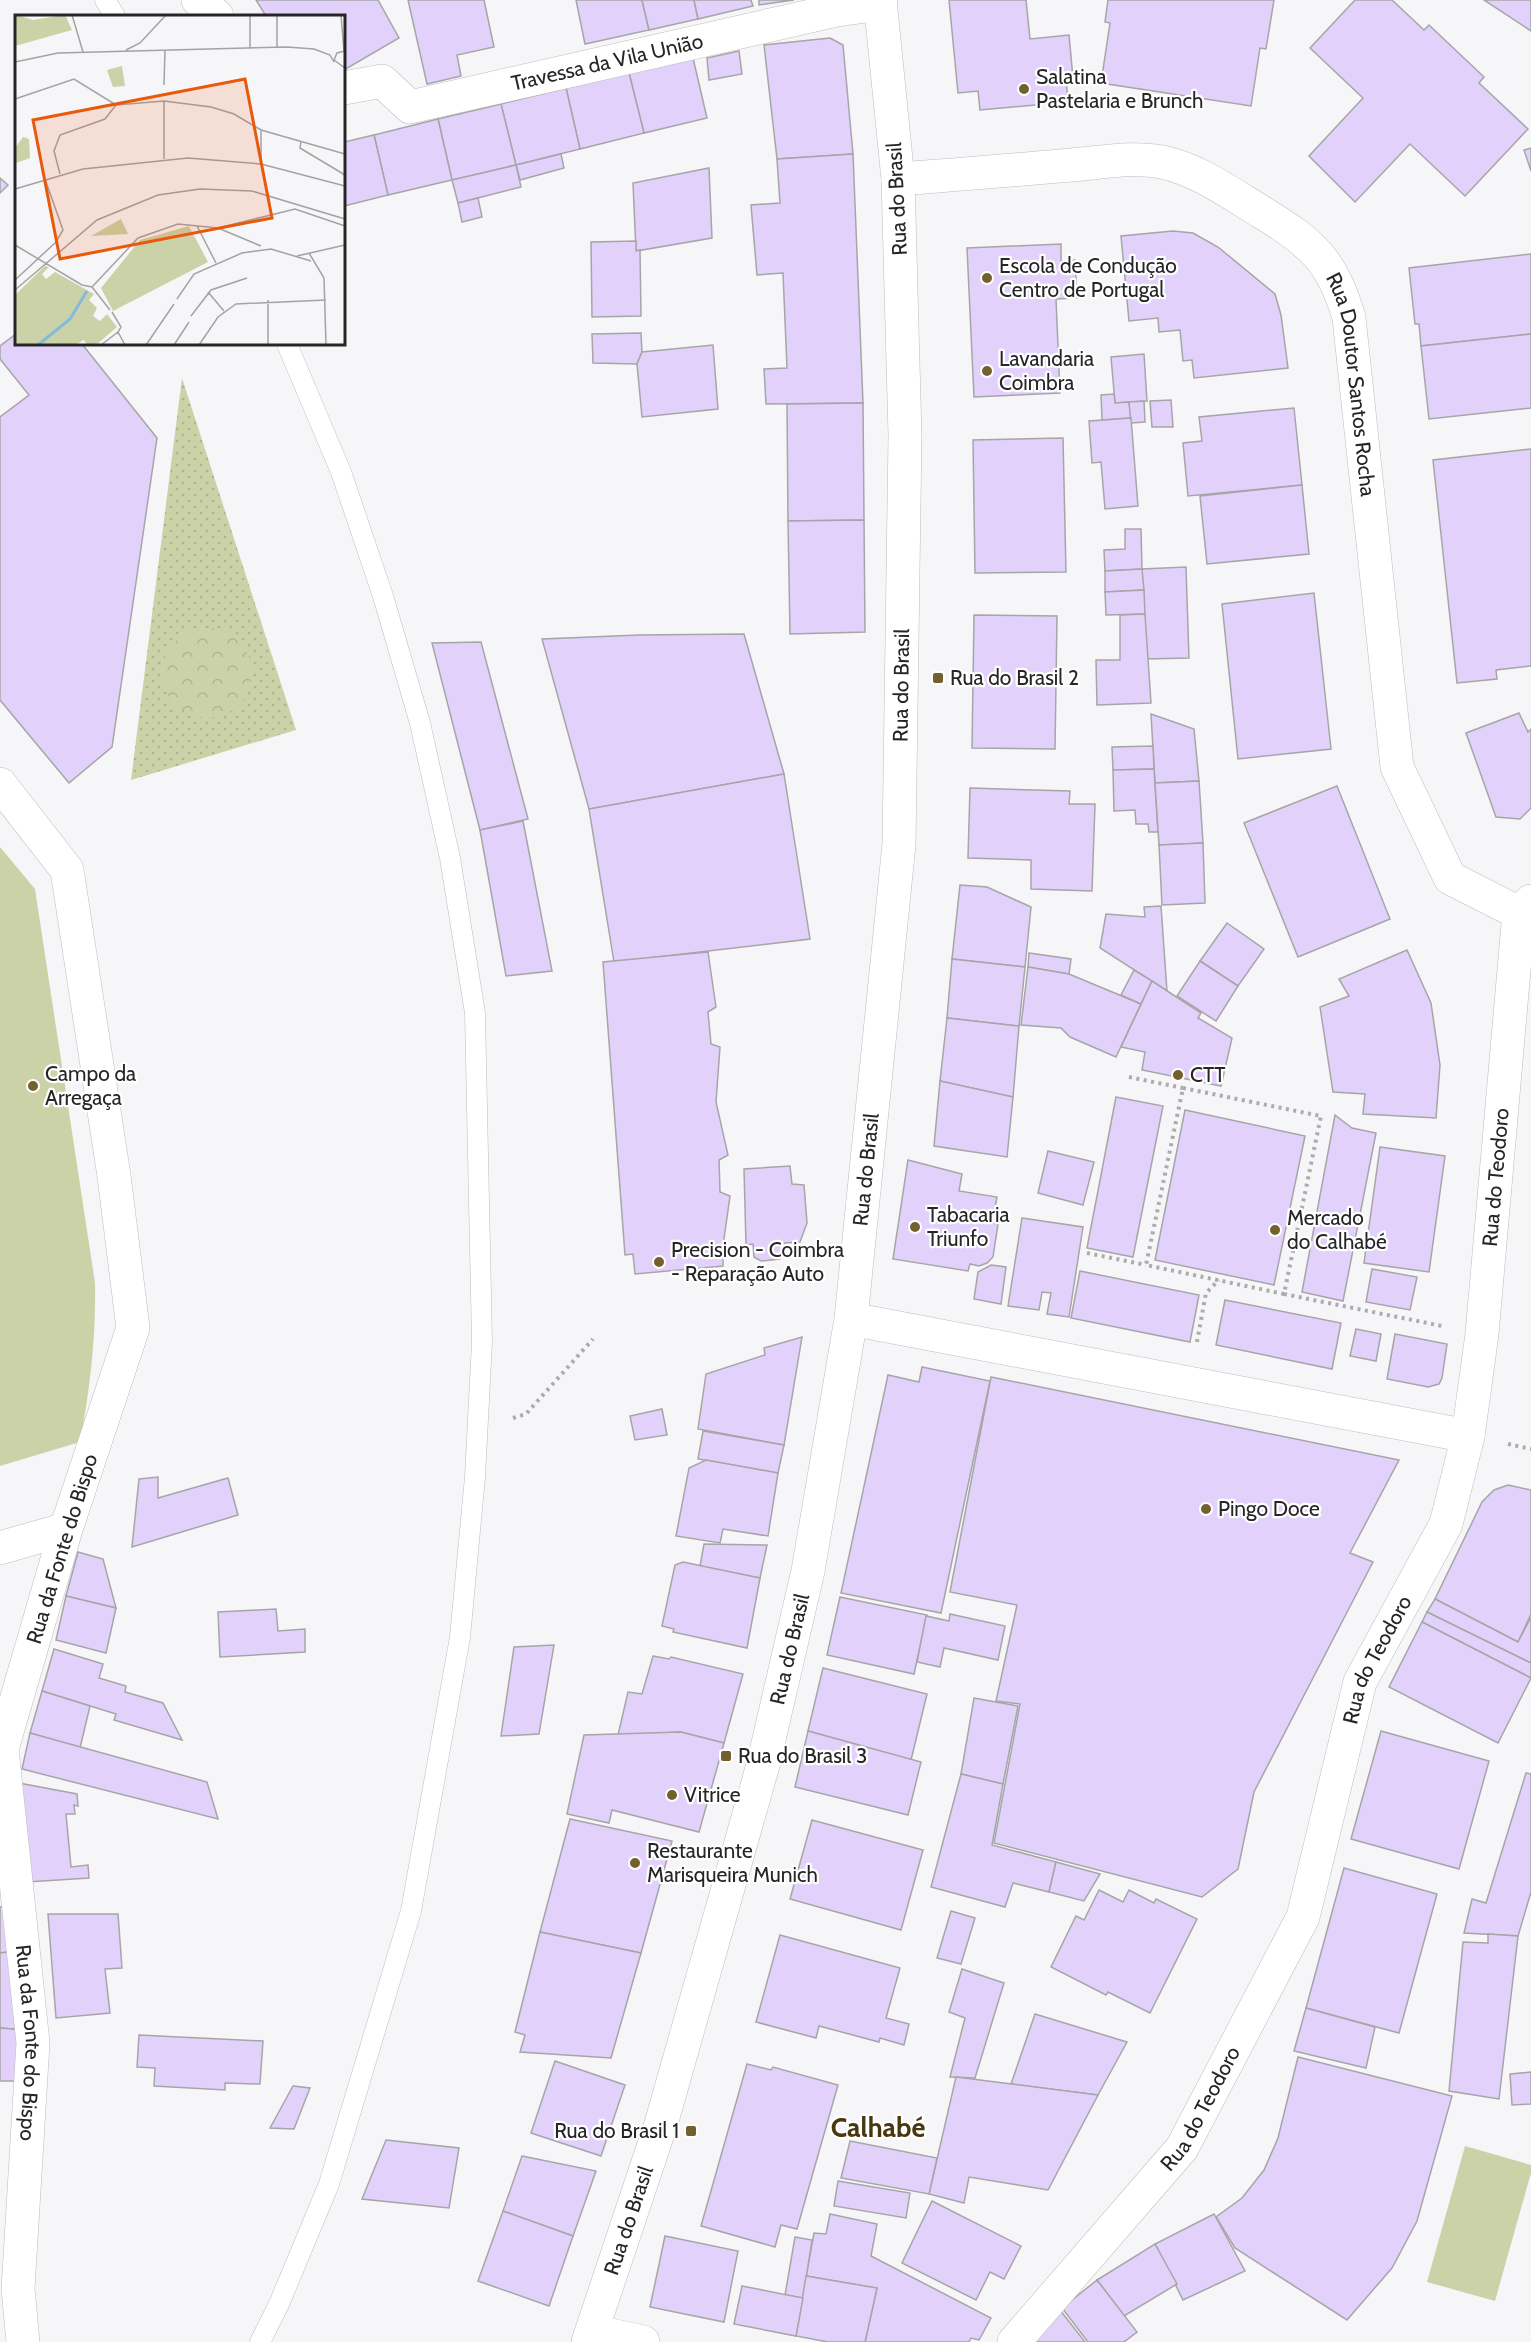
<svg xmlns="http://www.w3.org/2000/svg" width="1531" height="2342" font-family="Cabin,sans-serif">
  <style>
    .grass { fill: url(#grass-dots) }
    .forest { fill: url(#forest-crowns) }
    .garden { fill: #ccd2a8 }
    .building { fill: #e2d2fb; stroke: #a6a5a7; stroke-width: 1.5 }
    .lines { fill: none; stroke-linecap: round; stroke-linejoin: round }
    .lane-casing { stroke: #bcbdbe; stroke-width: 21 }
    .street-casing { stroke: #bcbdbe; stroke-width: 34 }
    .secondary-casing { stroke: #bcbdbe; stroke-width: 34 }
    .path { stroke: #acacae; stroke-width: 4; stroke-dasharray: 3 4.5; stroke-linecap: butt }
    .lane { stroke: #fff; stroke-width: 20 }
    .street { stroke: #fff; stroke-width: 33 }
    .secondary { stroke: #fff; stroke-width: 33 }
    .poi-dot { fill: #74602f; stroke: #fff; stroke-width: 2 }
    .labels { text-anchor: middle; stroke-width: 4.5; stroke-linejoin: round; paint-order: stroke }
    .street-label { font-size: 21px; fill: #262627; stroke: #fff }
    .poi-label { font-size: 21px; fill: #262627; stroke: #fff; text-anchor: start }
    .district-label { font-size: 27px; font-weight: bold; fill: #47380f; stroke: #fff }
    .inset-river { fill: none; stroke: #84badb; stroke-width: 3 }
    .inset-road { fill: none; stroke: #a3a3a4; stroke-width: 1.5 }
    .view { fill: #e8590c; fill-opacity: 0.15; stroke: #e8590c; stroke-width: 3 }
    .inset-edge { fill: none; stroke: #262627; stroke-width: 3 }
  </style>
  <defs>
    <pattern id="grass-dots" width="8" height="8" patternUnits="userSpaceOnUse" patternTransform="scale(1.5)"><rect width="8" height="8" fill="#ccd2a8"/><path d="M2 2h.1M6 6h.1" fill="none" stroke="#afb491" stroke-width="1.8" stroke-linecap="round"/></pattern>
    <pattern id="forest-crowns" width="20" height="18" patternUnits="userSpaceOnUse" patternTransform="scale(1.5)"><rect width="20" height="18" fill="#ccd2a8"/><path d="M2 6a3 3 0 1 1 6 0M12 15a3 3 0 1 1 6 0" fill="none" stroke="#afb491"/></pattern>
  </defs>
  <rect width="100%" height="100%" fill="#f6f6f8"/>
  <polygon class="grass" points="182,378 296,730 131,780"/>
  <circle class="forest" cx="207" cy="673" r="45"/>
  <g class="garden">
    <path d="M0,847L35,889L95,1283C96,1338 90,1388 80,1442L0,1466Z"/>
    <polygon points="1465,2146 1531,2165 1531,2173 1495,2301 1427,2282"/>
  </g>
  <g class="building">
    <polygon points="256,0 378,0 399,38 344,70 344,16 266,16"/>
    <polygon points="408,0 484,0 494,47 457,55 461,76 427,84"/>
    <polygon points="576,0 642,0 649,30 585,44"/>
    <polygon points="642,0 694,0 698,19 649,30"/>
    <polygon points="694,0 751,0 753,6 698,19"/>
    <polygon points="759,0 794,0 759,5"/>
    <polygon points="949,0 1026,0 1030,39 1069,35 1073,78 1066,78 1068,102 980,110 978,91 958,93"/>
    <polygon points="1108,0 1274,0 1266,49 1260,48 1251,106 1101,83 1110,23 1105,22"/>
    <polygon points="1355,0 1392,0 1424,30 1429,25 1484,77 1479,83 1528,129 1465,196 1410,144 1355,202 1309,156 1363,98 1310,48"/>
    <polygon points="1484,0 1531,0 1531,31"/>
    <polygon points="830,38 843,45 853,154 777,159 764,45"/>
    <polygon points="739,51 742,74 709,80 707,58"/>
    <polygon points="693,58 707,118 644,133 629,73"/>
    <polygon points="629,73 644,133 580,149 566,88"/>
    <polygon points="566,88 580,149 516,165 501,104"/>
    <polygon points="501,104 516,165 452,180 438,119"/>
    <polygon points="438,119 452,180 388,195 374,135"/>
    <polygon points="374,135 388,195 344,206 344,142"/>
    <polygon points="1531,148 1531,171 1524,150"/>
    <polygon points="561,154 564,168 520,180 516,165"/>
    <polygon points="853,154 863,403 766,404 764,369 787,368 783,273 757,275 751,205 780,203 777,159"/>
    <polygon points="516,165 521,187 458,203 452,180"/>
    <polygon points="709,168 712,238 636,251 633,183"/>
    <polygon points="0,178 8,185 0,193"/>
    <polygon points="478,198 482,217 462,222 458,203"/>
    <polygon points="1173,231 1193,233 1218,247 1275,294 1281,315 1288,368 1194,378 1192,360 1183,361 1180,330 1159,332 1158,318 1129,321 1121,236"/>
    <polygon points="636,241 636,251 640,250 641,316 592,317 591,242"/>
    <polygon points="1061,244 1061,261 1075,260 1077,298 1056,299 1060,393 974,397 967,248"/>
    <polygon points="1531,254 1531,334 1421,346 1419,324 1415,324 1409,268"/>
    <polygon points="641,333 642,352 637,364 593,363 592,334"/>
    <polygon points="16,334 16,344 82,344 157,438 112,747 69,783 0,700 0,417 29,395 0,359 0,346"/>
    <polygon points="1531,334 1531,408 1429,419 1421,346"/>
    <polygon points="713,345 718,409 642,417 637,364 642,352"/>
    <polygon points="1144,354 1147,401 1115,403 1111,357"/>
    <polygon points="1114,394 1115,403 1129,402 1131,418 1102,420 1101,395"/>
    <polygon points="1171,400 1173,427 1152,427 1150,401"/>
    <polygon points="1144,401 1145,422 1131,423 1129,402"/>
    <polygon points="863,403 864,520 788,521 787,404"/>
    <polygon points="1294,408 1302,485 1188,496 1183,443 1202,441 1199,417"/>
    <polygon points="1131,418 1138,506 1105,509 1101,462 1092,463 1089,421"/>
    <polygon points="1063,438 1066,572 975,573 973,440"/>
    <polygon points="1531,449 1531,666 1496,670 1497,679 1457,683 1433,460"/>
    <polygon points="1302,485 1309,554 1207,564 1200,496"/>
    <polygon points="864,520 865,632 790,634 788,521"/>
    <polygon points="1125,529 1141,529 1142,569 1105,571 1104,550 1125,549"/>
    <polygon points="1186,567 1189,658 1146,659 1142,569"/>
    <polygon points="1142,569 1144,590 1105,592 1105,571"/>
    <polygon points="1144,590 1145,614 1106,615 1105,592"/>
    <polygon points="1314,593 1331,749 1238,759 1222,604"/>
    <polygon points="1145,614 1151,703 1097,705 1096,660 1120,660 1120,615"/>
    <polygon points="974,615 1057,616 1055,749 972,748"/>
    <polygon points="744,634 784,774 589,809 542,639 639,635"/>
    <polygon points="481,642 528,819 480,830 432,643"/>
    <polygon points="1519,713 1528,732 1531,729 1531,808 1520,819 1496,817 1466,733"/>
    <polygon points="1151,714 1194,729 1199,781 1155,783"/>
    <polygon points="1153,746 1154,769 1113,770 1112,747"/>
    <polygon points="1154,769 1158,832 1149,832 1148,824 1136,824 1135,810 1114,811 1113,770"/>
    <polygon points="784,774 810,939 614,962 589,809"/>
    <polygon points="1199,781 1203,843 1159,845 1155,783"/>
    <polygon points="1337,786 1390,919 1298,957 1244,823"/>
    <polygon points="970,788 1070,791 1069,804 1095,804 1092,891 1031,889 1031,860 968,858"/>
    <polygon points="523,821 552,971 506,976 480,830"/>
    <polygon points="1203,843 1205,903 1162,905 1159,845"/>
    <polygon points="960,885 987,887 1031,907 1025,967 952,959"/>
    <polygon points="1161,906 1167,991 1100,948 1106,914 1145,917 1144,907"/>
    <polygon points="1227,923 1264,949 1238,986 1200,961"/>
    <polygon points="1407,950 1431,1003 1440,1065 1436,1118 1363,1114 1365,1094 1333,1092 1320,1007 1349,996 1339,979"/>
    <polygon points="708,952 716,1007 708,1012 711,1044 720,1047 716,1102 728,1155 719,1160 720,1192 730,1196 723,1246 723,1266 635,1274 633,1254 625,1255 603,962"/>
    <polygon points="1029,953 1071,959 1069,974 1028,967"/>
    <polygon points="952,959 1025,967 1019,1026 947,1018"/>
    <polygon points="1200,961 1238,986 1216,1021 1177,996"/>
    <polygon points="1028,967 1069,974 1141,1004 1116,1057 1070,1037 1061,1028 1021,1025"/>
    <polygon points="1134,970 1152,981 1141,1004 1121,995"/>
    <polygon points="1152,981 1201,1013 1198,1018 1232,1038 1221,1086 1142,1070 1145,1052 1121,1047"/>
    <polygon points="947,1018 1019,1026 1013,1097 940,1081"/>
    <polygon points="940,1081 1013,1097 1007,1157 934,1146"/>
    <polygon points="1116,1097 1163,1106 1133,1257 1087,1248"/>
    <polygon points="1185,1110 1305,1136 1274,1285 1155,1260"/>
    <polygon points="1335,1115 1352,1128 1376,1133 1343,1301 1302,1292"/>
    <polygon points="1380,1147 1445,1156 1429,1272 1364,1263"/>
    <polygon points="1048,1151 1094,1162 1083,1205 1038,1193"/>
    <polygon points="908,1160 962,1174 959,1191 997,1197 992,1223 998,1224 993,1257 987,1263 979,1266 970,1264 968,1271 893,1259"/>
    <polygon points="790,1166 792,1184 804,1185 807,1223 800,1242 785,1243 780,1259 761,1261 754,1257 753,1244 746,1245 744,1169"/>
    <polygon points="1022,1218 1083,1227 1069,1317 1047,1314 1051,1293 1042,1292 1039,1310 1008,1306"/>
    <polygon points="991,1265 1006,1267 1001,1304 974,1299 978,1272"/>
    <polygon points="1372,1269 1417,1277 1410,1310 1366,1302"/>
    <polygon points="1080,1271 1199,1295 1190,1342 1071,1318"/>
    <polygon points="1225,1300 1341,1323 1332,1369 1216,1345"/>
    <polygon points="1356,1329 1381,1334 1376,1361 1350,1356"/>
    <polygon points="1395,1334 1447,1344 1442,1378 1439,1384 1428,1387 1387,1379"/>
    <polygon points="802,1337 784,1445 698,1429 706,1374 765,1355 764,1348"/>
    <polygon points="922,1367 990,1381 941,1613 841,1593 888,1375 919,1382"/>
    <polygon points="991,1377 1399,1460 1350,1553 1373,1562 1254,1792 1238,1869 1202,1897 994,1843 1020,1704 996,1701 1017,1605 950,1592"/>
    <polygon points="662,1409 667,1435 635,1440 630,1416"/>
    <polygon points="703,1431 784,1445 778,1473 698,1459"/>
    <polygon points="706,1460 778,1473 768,1536 723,1529 720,1543 676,1536 689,1468"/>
    <polygon points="158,1477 158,1498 228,1478 238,1515 132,1547 139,1479"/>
    <polygon points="1508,1485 1531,1490 1531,1614 1518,1642 1435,1599 1482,1502 1494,1490"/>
    <polygon points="704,1544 767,1545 760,1578 700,1566"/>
    <polygon points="78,1552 103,1559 116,1608 66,1596"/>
    <polygon points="683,1562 760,1578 747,1648 673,1632 674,1629 662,1626 675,1565"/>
    <polygon points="66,1596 116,1608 106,1653 56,1640"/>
    <polygon points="840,1597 927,1615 914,1674 827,1655"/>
    <polygon points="1435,1599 1518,1642 1531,1617 1531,1663 1427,1612"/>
    <polygon points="276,1609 278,1631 305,1629 305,1652 220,1657 218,1612"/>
    <polygon points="1427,1612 1531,1663 1531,1678 1422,1622"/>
    <polygon points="950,1614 1005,1626 998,1660 944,1648 940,1667 917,1662 926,1616 949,1621"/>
    <polygon points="1422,1622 1531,1678 1498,1743 1389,1687"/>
    <polygon points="554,1645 539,1734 501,1736 514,1647"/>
    <polygon points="54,1649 103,1664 99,1678 126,1686 125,1692 163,1703 182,1740 114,1720 116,1714 42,1691"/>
    <polygon points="653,1656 669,1659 671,1657 743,1674 724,1743 681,1732 618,1735 628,1692 642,1694"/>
    <polygon points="823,1668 927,1694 911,1760 808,1731"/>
    <polygon points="42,1691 90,1706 80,1748 30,1733"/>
    <polygon points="974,1698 1018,1706 1003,1784 961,1774"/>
    <polygon points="808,1731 921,1762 908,1815 795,1787"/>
    <polygon points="1381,1731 1489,1761 1459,1869 1351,1839"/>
    <polygon points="681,1732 724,1743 699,1832 612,1810 609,1823 567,1814 584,1735"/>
    <polygon points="30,1733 207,1782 218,1819 22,1769"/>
    <polygon points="1526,1773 1531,1774 1531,1892 1518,1936 1464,1933 1472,1899 1486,1903"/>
    <polygon points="961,1774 1003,1784 992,1845 1056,1862 1049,1892 1013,1883 1005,1907 931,1887"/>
    <polygon points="19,1783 77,1794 78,1806 74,1805 75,1814 66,1814 71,1867 88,1865 89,1878 27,1882"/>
    <polygon points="570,1819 672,1841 641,1953 540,1932"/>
    <polygon points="812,1820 923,1850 901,1930 790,1899"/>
    <polygon points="1056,1862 1100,1874 1084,1901 1049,1892"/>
    <polygon points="1344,1868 1437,1894 1399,2033 1306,2008"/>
    <polygon points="1099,1890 1123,1902 1129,1890 1154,1903 1156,1899 1197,1919 1150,2013 1108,1992 1106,1995 1051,1967 1076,1916 1084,1920"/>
    <polygon points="10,1906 16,1951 0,1953 0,1907"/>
    <polygon points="951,1911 975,1918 961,1964 937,1958"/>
    <polygon points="48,1914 118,1914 122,1968 105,1969 110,2013 56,2018"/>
    <polygon points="540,1932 641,1953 611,2058 520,2052 525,2035 515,2032"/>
    <polygon points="1488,1934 1518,1936 1499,2099 1449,2091 1463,1942 1488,1943"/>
    <polygon points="780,1935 900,1968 886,2018 909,2024 904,2045 880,2038 879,2042 819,2026 816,2038 756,2022"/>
    <polygon points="16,1951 24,2030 0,2028 0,1953"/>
    <polygon points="962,1969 1004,1983 975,2078 950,2077 965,2018 949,2012"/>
    <polygon points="1306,2008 1375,2027 1366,2068 1294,2051"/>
    <polygon points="1035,2014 1127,2042 1098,2095 1011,2084"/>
    <polygon points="0,2028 24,2030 20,2081 0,2081"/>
    <polygon points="139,2035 263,2041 260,2084 225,2083 225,2090 154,2086 155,2068 137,2067"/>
    <polygon points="1298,2057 1452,2096 1417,2221 1392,2268 1347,2320 1235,2248 1216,2217 1242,2198 1264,2170 1278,2138"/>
    <polygon points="555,2061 625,2085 601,2156 531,2133"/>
    <polygon points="747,2064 771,2070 773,2067 838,2085 797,2229 781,2225 775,2247 701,2226"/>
    <polygon points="1531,2072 1531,2104 1512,2105 1510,2074"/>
    <polygon points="956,2077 1098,2095 1048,2190 969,2177 964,2203 929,2194"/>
    <polygon points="293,2086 310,2088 294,2129 270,2128"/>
    <polygon points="386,2140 459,2148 449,2208 362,2199"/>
    <polygon points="850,2141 937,2158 929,2194 841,2178"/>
    <polygon points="522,2156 596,2171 573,2236 503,2211"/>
    <polygon points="838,2181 910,2193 906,2218 834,2206"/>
    <polygon points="932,2201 1021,2246 1004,2279 990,2272 976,2300 902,2263"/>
    <polygon points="503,2211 573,2236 549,2306 478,2281"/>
    <polygon points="830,2214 877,2224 871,2256 991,2318 979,2340 971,2338 969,2342 865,2342 877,2288 806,2276 814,2233 826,2234"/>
    <polygon points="1214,2214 1245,2271 1183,2300 1155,2244"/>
    <polygon points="665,2236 738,2251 724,2322 650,2307"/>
    <polygon points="795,2237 812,2240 803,2298 785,2295"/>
    <polygon points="1155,2244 1177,2284 1124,2316 1097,2280"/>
    <polygon points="806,2276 877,2288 865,2342 828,2342 796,2336"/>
    <polygon points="1097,2280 1137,2332 1124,2342 1088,2342 1062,2308"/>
    <polygon points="742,2286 803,2298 796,2336 734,2324"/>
    <polygon points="1060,2310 1085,2342 1035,2342"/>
  </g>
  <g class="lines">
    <defs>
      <g id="lane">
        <polyline points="105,0 115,16"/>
        <polyline points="260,2342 279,2304 329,2184 411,1911 460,1637 475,1477 482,1342 475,1013 450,858 420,723 383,596 341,472 287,344"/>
      </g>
      <g id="street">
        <polyline points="198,0 217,16"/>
        <path id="s1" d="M344,88L382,81L410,107L837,10L881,4"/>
        <path id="s2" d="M898,179C956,175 1013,170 1071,165C1099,163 1133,156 1162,162C1199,170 1230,193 1263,213C1312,243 1333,261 1349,318L1397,767L1450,878L1519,913"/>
        <path id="s3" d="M0,784L67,870L114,1176L133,1328L66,1529L2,1749L33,2043L18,2289L23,2342"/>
        <polyline points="851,1319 1468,1436"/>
        <polyline points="0,1548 66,1529"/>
        <polyline points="592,2331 643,2342"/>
        <path id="s4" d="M1014,2342L1182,2148L1303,1917L1360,1682L1446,1524L1468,1436L1482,1334L1519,913L1531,901"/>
      </g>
      <g id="secondary">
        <path id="s5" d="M588,2342L661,2124L763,1765L808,1571L851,1319L899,844L905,436L898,179L880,0"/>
      </g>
    </defs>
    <use href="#lane" class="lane-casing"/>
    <use href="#street" class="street-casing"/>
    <use href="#secondary" class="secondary-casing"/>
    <g class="path">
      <polyline points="1129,1077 1183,1088"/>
      <polygon points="1183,1088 1321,1116 1284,1294 1146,1265"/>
      <polyline points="1087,1253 1146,1265"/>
      <polyline points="1284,1294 1442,1326"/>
      <polyline points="1197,1342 1206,1293 1219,1280"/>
      <polyline points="513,1418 526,1414 593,1339"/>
      <polyline points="1508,1444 1531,1449"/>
    </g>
    <use href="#lane" class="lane"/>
    <use href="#street" class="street"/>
    <use href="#secondary" class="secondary"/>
  </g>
  <g class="poi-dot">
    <circle cx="1024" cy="89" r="6"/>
    <circle cx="987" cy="278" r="6"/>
    <circle cx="987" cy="371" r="6"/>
    <rect x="932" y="672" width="12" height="12" rx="3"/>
    <circle cx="1178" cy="1075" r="6"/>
    <circle cx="33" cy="1086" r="6"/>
    <circle cx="915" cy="1227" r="6"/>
    <circle cx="1275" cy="1230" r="6"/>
    <circle cx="659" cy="1262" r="6"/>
    <circle cx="1206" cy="1509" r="6"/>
    <rect x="720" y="1750" width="12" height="12" rx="3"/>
    <circle cx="672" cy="1795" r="6"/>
    <circle cx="635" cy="1863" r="6"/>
    <rect x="685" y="2125" width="12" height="12" rx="3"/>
  </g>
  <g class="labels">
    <g class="street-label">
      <text dy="7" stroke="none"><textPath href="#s1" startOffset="279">Travessa da Vila União</textPath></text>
      <text transform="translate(897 199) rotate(-93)" y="7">Rua do Brasil</text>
      <text dy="7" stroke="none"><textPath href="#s2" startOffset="585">Rua Doutor Santos Rocha</textPath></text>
      <text dy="7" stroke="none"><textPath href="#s5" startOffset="1694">Rua do Brasil</textPath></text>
      <text dy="7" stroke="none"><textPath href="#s5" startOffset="1208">Rua do Brasil</textPath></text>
      <text dy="7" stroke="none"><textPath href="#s4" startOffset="1290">Rua do Teodoro</textPath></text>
      <text transform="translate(62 1549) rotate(-73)" y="7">Rua da Fonte do Bispo</text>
      <text dy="7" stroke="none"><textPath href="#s5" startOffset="722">Rua do Brasil</textPath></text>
      <text dy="7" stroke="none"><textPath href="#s4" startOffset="786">Rua do Teodoro</textPath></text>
      <text dy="7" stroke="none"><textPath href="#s3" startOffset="1308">Rua da Fonte do Bispo</textPath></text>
      <text dy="7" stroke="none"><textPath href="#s4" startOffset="300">Rua do Teodoro</textPath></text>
      <text dy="7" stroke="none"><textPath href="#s5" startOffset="128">Rua do Brasil</textPath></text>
    </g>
    <g class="poi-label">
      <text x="1036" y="84">Salatina<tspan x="1036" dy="24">Pastelaria e Brunch</tspan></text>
      <text x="999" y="273">Escola de Condução<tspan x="999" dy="24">Centro de Portugal</tspan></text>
      <text x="999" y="366">Lavandaria<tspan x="999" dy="24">Coimbra</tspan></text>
      <text x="950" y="685">Rua do Brasil 2</text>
      <text x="45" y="1081">Campo da<tspan x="45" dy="24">Arregaça</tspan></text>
      <text x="1190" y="1082">CTT</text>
      <text x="927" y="1222">Tabacaria<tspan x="927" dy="24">Triunfo</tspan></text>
      <text x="1287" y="1225">Mercado<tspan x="1287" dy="24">do Calhabé</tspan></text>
      <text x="671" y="1257">Precision - Coimbra<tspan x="671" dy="24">- Reparação Auto</tspan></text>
      <text x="1218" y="1516">Pingo Doce</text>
      <text x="738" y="1763">Rua do Brasil 3</text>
      <text x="684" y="1802">Vitrice</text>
      <text x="647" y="1858">Restaurante<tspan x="647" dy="24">Marisqueira Munich</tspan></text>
      <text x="679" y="2138" text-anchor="end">Rua do Brasil 1</text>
    </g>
    <g class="district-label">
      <text x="878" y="2137">Calhabé</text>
    </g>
  </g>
  <g transform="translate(15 15)">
    <rect width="330" height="330" fill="#f6f6f8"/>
    <path d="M1,0L18,5L50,0L57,15L0,31ZM106,204L113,219L76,221ZM30,251L34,252L27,259L31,264L40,257L79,279L74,285L82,293L78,301L85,306L92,299L102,312L81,330H72L69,325L60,330H0V280Z" fill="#ccd2a8"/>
    <path d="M107,51L110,71L98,72L92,55ZM8,122L14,124L15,143L1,148L0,157V133ZM174,211L193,247L98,296L86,273L125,225Z" fill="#ccd2a8"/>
    <path class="inset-river" d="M23,330L55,304L72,276"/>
    <path class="inset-road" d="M57,0L68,37M235,0V33M326,0L329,36M262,33V0M111,35L125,28L151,0M330,36L322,38L319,45L330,53M0,47L43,38L272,32L299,34L315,40L319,47M149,70L150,35M0,84L59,64L101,90L149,86L196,92L219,99L246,115L330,139M149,86V144M286,126L285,133L330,160M246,149V115M45,159L39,136L45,120L90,104L101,90M0,174L68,154L173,143L246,149L330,171M182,211L201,248M203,213L246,231M0,230L67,270L77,272L95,295M294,238L309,263L311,330M282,241L330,230M0,265L41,227L48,215L30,164M77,272L123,223L163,209L203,213L280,194L330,211M0,275L82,205L143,180L185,174L237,176L330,204M193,277L209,296M162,284L179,259L227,238L256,234L296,246M253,285V330M97,297L106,312L103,317L110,330M176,301L196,275L232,263M86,330L103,317M131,330L159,289M159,330L174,307M184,330L203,302L221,289L311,285"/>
    <path class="view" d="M230,64L257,203L45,244L18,105Z"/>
    <rect width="330" height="330" class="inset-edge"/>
  </g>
</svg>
